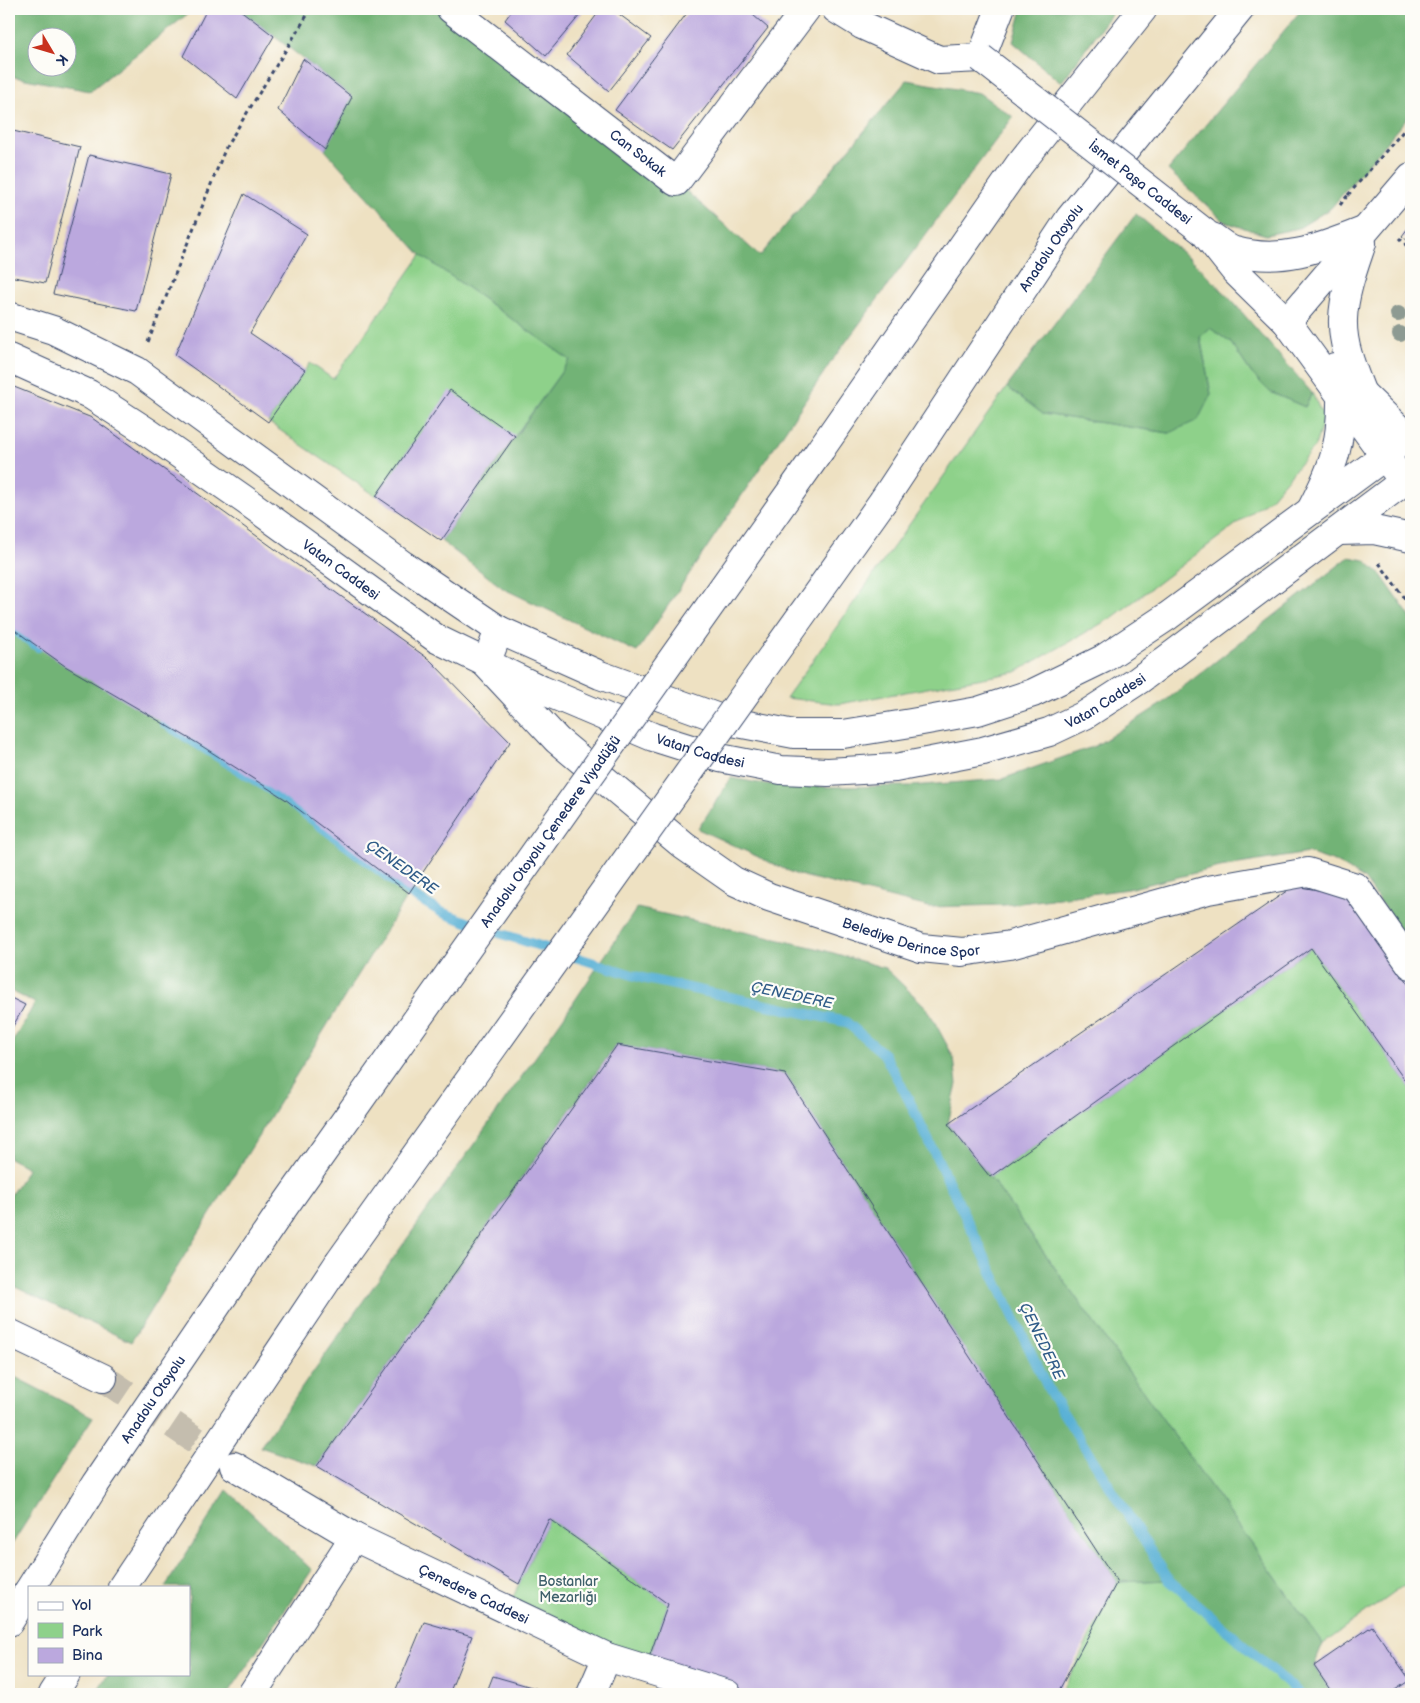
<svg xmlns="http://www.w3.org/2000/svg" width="1420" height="1703" font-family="'Balsamiq Sans',sans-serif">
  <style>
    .green { fill: #8ed18a; stroke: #548074 }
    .forest { fill: #72b376; stroke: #46716a; fill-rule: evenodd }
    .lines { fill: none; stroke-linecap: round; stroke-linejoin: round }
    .stream { stroke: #58b0d5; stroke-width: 10 }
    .building { fill: #bba8de }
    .minor-tunnel { stroke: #c4bdae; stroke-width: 28; stroke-dasharray: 28 14; stroke-linecap: butt }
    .minor-casing { stroke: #3b4a6d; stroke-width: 30 }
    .major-casing { stroke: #3b4a6d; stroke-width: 30 }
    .highway-casing { stroke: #3b4a6d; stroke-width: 30 }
    .path { stroke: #3b4a6d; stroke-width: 3; stroke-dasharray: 4 4; stroke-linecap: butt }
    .minor { stroke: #fff; stroke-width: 28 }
    .major { stroke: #fff; stroke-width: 28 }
    .highway { stroke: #fff; stroke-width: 28 }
    .minor-bridge-casing { stroke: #3b4a6d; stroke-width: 30; stroke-linecap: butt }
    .highway-bridge-casing { stroke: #3b4a6d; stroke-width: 30; stroke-linecap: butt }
    .minor-bridge { stroke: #fff; stroke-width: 28 }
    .highway-bridge { stroke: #fff; stroke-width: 28 }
    .tree { fill: #8d9a92 }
    .labels { text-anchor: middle; stroke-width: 4.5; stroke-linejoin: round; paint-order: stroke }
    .street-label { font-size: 14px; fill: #1b2f5e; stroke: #fdfcf7 }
    .park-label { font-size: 14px; fill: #3e606b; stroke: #fdfcf7 }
    .water-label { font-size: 15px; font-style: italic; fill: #305c88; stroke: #fdfcf7 }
  </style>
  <rect width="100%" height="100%" fill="#fdfcf7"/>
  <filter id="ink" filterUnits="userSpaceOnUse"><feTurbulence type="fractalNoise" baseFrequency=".02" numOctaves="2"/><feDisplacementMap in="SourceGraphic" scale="10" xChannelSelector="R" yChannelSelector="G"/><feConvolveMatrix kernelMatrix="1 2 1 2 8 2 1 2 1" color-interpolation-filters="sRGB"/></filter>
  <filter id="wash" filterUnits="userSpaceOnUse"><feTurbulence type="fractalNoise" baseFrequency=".0096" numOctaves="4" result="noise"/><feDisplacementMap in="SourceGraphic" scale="20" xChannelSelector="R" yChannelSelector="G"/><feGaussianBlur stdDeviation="1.12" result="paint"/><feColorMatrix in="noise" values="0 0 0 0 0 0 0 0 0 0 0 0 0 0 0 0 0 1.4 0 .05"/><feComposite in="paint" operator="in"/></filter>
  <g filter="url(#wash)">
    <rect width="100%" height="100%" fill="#eee1c2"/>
    <g class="green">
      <polygon points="421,255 570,360 515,436 450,391 376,496 268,422 310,363 333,379"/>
      <polygon points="1210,328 1231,343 1252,374 1270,392 1305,407 1312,393 1324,418 1315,446 1271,498 1113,617 1016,672 839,704 786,698 1007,387 1043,414 1169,433 1211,394 1200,336"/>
      <polygon points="1311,948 1411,1089 1411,1580 1323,1644 990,1177"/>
      <polygon points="549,1519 668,1604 645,1669 507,1610"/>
      <polygon points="1169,1580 1300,1694 1061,1694 1117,1582"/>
    </g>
    <g class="forest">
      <path d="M9,9H194L90,91L9,76ZM38,38H68V68H38Z"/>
      <polygon points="239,9 451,9 676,182 760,256 907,80 979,93 1013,117 831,362 637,652 504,589 441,541 570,360 421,255 325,150 351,96"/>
      <polygon points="1022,9 1115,9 1061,83 1013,42"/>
      <polygon points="1302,9 1411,9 1411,113 1331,208 1299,228 1266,235 1225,222 1168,170"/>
      <polygon points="1136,214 1195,263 1233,302 1312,393 1305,407 1270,392 1252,374 1231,343 1210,328 1200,337 1211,394 1198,420 1169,433 1043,414 1007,387"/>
      <polygon points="1349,557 1365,560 1381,575 1411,618 1411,946 1364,879 1338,863 1308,853 1220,867 1128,889 1005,905 929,907 795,874 698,829 731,778 764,784 826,787 911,786 1002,779 1095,746 1160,705"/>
      <polygon points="9,625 285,799 409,893 131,1342 9,1284 9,1198 28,1168 9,1158 9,1048 35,1003 9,990"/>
      <polygon points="637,908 816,948 885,968 927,1008 954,1058 957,1084 948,1124 990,1177 1323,1644 1314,1666 1333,1694 1300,1694 1169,1580 1117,1582 785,1074 616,1045 317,1466 260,1447 563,1018"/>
      <polygon points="9,1374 93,1417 9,1549"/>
      <polygon points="227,1490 312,1570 228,1694 95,1694 108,1674 189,1674 189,1587 165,1587"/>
    </g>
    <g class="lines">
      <g class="stream">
        <polyline points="9,626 38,647"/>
        <polyline points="164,723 285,799 409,893 441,912 483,928 642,978 846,1022 884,1054 909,1100 1050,1392 1169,1580 1300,1694"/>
      </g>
    </g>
    <g id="blocks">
      <g class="building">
        <polygon points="207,9 239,9 274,36 237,99 183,56"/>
        <polygon points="513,9 585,9 546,56 505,20"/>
        <polygon points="601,9 612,9 651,38 609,91 567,55"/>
        <polygon points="653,9 666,9 661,15"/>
        <polygon points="690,9 746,9 768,28 672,150 615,110"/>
        <polygon points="303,59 352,97 325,150 278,110"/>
        <polygon points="9,130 80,147 45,283 9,276"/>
        <polygon points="89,155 171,174 136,311 53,294"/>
        <polygon points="244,194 307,234 250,333 305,370 268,422 175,355"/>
        <polygon points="1411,224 1411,244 1402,236"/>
        <polygon points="9,385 92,418 430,660 510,742 409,893 285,799 197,743 65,666 9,626"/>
        <polygon points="450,390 515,436 441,541 376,496"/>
        <polygon points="1294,886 1348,895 1411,987 1411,1089 1311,948 990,1177 948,1124"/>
        <polygon points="9,997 25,1005 9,1033"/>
        <polygon points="617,1045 785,1074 1117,1582 1057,1694 727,1694 645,1669 668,1604 549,1519 519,1584 317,1466"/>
        <polygon points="424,1622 472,1636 449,1694 394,1694"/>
        <polygon points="1372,1626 1410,1680 1389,1694 1333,1694 1314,1666"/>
        <polygon points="493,1676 542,1690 540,1694 486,1694"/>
      </g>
    </g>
  </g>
  <g filter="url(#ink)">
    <use href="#blocks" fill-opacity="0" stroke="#3b4a6d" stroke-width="1"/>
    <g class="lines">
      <polyline class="minor-tunnel" points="103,1378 233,1465"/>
      <defs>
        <g id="minor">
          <path id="s1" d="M451,9L676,182L806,9"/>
          <polyline points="836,9 862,25 939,60 981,58 1000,9"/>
          <polyline points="1204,232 1235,271 1287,322 1411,177"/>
          <path d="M1212,237C1219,241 1227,249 1235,251C1281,264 1320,248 1363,231"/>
          <path d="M1361,391C1352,368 1342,344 1343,319C1344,293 1354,267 1362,243"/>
          <path id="s2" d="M499,630L486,664L557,740L684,846L734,881L769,897L921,948L962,952L1010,945L1208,890L1308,872L1356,887L1411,965"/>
          <polyline points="9,1333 103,1378"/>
          <path id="s3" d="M234,1466L354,1537L607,1657L727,1694"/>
          <polyline points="252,1694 354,1537"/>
          <polyline points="591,1694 607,1657"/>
        </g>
        <g id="major">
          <polyline points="9,316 53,330 137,371 403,565 499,630 600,675 727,721 794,734 843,734 911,723 978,711 1033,693 1103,659 1168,616 1385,456 1406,436"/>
          <polyline points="1287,322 1395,470"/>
          <path id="s4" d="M9,358L89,394L146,431L245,500L437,639L542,690L653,737L720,758L781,770L828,772L895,768L983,751L1049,732L1085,715L1139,680L1411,476"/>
          <polyline points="1335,367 1411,441"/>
          <path d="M1312,508C1334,466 1342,443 1341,395"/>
          <polyline points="1339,531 1374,530 1411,538"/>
        </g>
        <g id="highway">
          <polyline points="821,449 1019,165 1143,9"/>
          <path id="s5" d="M883,501L1070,218L1240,9"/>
          <path id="s6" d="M31,1587L96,1483L279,1214"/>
          <polyline points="122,1587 338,1264"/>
          <polyline points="9,1622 29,1590"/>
          <polyline points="53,1694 66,1674"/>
        </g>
      </defs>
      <use href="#minor" class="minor-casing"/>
      <use href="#major" class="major-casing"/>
      <use href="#highway" class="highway-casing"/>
      <g class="path">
        <polyline points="1348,195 1411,122"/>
        <polyline points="1340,205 1348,195"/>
        <polyline points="1399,238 1411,250"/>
        <polyline points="148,342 226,147 311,9"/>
        <polyline points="1379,563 1411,607"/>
      </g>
      <use href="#minor" class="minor"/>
      <use href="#major" class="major"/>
      <use href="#highway" class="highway"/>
      <defs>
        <g id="minor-bridge">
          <path id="s7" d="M981,58L1204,232"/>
        </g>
        <g id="highway-bridge">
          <path id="s8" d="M279,1214L821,449"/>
          <polyline points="338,1264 883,501"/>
        </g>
      </defs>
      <use href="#minor-bridge" class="minor-bridge-casing"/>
      <use href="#highway-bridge" class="highway-bridge-casing"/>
      <use href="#minor-bridge" class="minor-bridge"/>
      <use href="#highway-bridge" class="highway-bridge"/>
    </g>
    <g class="tree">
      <circle cx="1398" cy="314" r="8"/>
      <circle cx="1400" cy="334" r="8"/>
    </g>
  </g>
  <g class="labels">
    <g class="street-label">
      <text dy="5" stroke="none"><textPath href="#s1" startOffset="236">Can Sokak</textPath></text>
      <text dy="5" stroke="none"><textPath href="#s7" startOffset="202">İsmet Paşa Caddesi</textPath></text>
      <text dy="5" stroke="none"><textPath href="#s5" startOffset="304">Anadolu Otoyolu</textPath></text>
      <text dy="5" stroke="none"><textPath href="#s4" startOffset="395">Vatan Caddesi</textPath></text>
      <text dy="5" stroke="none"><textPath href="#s4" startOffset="1220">Vatan Caddesi</textPath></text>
      <text dy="5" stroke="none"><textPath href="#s4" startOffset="800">Vatan Caddesi</textPath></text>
      <text dy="5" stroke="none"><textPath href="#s8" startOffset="469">Anadolu Otoyolu Çenedere Viyadüğü</textPath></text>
      <text dy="5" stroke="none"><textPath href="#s2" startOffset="554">Belediye Derince Spor</textPath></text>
      <text dy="5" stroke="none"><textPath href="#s6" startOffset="224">Anadolu Otoyolu</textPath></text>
      <text dy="5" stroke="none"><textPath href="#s3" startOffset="272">Çenedere Caddesi</textPath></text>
    </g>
    <g class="park-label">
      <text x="568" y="1586">Bostanlar<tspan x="568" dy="16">Mezarlığı</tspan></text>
    </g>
    <g class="water-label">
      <text transform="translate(402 867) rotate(35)" y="5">ÇENEDERE</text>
      <text transform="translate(792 995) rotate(12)" y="5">ÇENEDERE</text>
      <text transform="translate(1042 1341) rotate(64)" y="5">ÇENEDERE</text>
    </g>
  </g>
  <rect width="1420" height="1703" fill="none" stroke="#fdfcf7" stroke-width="30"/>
  <rect x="28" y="1586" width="162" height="90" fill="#fdfcf7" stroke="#a3aaba"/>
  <rect x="38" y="1602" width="25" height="8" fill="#ffffff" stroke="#a3aaba"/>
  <text x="72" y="1610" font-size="15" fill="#1b2f5e">Yol</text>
  <rect x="38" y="1623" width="25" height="15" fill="#8ed18a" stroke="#a3aaba"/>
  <text x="72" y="1636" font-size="15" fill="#1b2f5e">Park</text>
  <rect x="38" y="1648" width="25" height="15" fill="#bba8de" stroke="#a3aaba"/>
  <text x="72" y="1660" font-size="15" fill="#1b2f5e">Bina</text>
  <g transform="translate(52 52) rotate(128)"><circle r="24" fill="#fdfcf7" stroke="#a3aaba"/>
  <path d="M0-4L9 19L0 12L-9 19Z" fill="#c8321e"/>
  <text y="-8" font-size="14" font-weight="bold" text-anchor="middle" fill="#1b2f5e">K</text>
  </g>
</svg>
